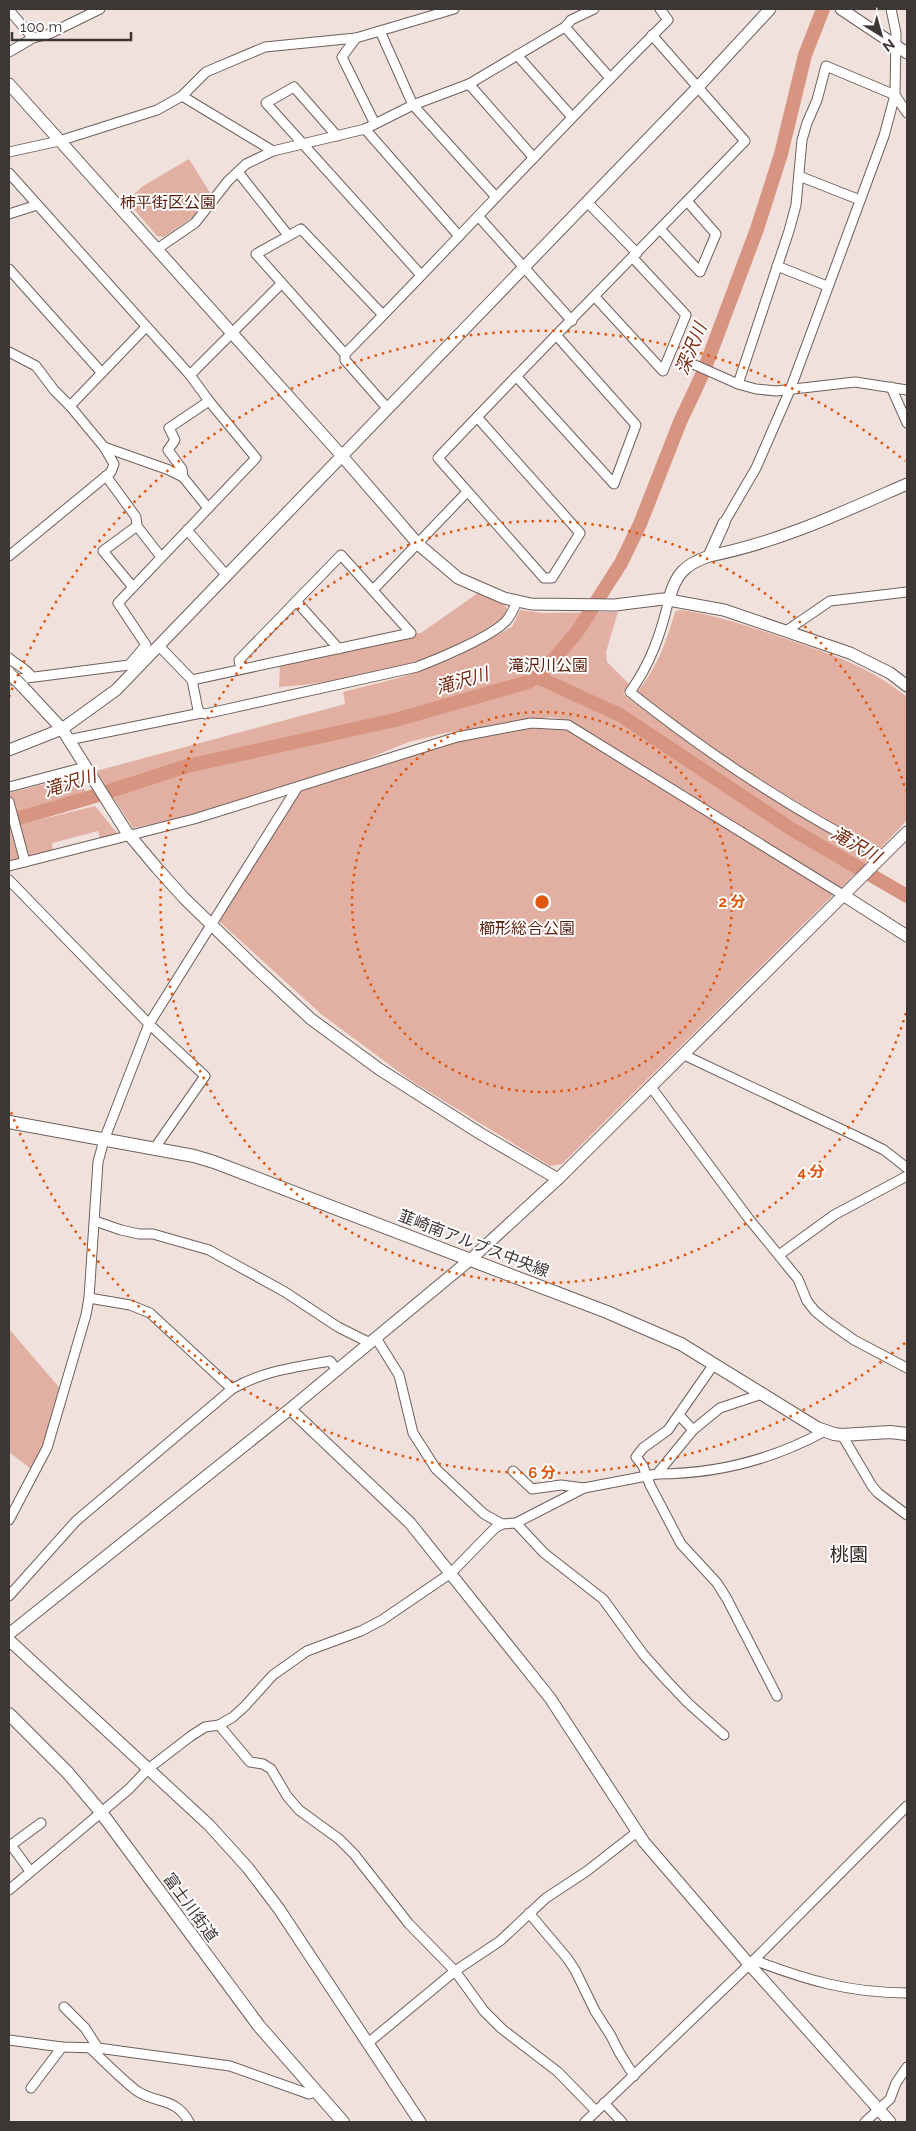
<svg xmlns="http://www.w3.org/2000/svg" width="916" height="2131" font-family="Raleway,'Noto Sans JP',sans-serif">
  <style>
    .green { fill: #e1b0a2 }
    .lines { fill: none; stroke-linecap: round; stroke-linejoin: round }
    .river { stroke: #d79481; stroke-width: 14 }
    .street-casing { stroke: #6e605c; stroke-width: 11 }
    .secondary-casing { stroke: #6e605c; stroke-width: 13 }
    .primary-casing { stroke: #6e605c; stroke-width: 14 }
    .street { stroke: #fff; stroke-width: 9 }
    .secondary { stroke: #fff; stroke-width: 11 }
    .primary { stroke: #fff; stroke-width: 12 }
    .secondary-bridge-casing { stroke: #6e605c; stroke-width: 13; stroke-linecap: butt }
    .secondary-bridge { stroke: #fff; stroke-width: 11 }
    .ring { fill: none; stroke: #df570e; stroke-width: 2.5; stroke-dasharray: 2.5 5 }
    .labels { text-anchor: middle; stroke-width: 4; stroke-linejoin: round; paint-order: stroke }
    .park-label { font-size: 16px; fill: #5a1e0c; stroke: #fff }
    .street-label { font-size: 16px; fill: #3c3634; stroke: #fff }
    .water-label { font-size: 18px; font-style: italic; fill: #7a2b12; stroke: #fff }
    .quarter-label { font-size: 19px; fill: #322623; stroke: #fff }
    .centre { fill: #df570e; stroke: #fff; stroke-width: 2.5 }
    .ring-label { font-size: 15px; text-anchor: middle; font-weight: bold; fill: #df570e; stroke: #fff; stroke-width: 4; stroke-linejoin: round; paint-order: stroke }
  </style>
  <rect width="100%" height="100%" fill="#f1e1dc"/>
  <g class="green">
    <polygon points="189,159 212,196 193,217 164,237 157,236 127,201 143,186"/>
    <path d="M478,593L503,602L507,609L506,615C442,664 357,681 279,687L280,663L411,633H421Z"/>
    <path d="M520,610L542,613L618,612L606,652L607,662L630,685L623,694C701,755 788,806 874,855L840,889L594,735L566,720L551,717L445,733L409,742L354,764L194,815L133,828L96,771L345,704L343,692L402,677L454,658L512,627Z"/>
    <path d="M681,610C716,615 748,626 780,637C825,652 870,666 907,697V820L878,851L746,771L636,693C656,670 666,643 674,615L676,611Z"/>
    <polygon points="540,725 564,729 701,810 831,892 832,896 562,1164 550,1166 410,1080 321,1014 220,922 218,917 301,789 471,737"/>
    <polygon points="76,776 88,795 15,814 9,793"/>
    <polygon points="95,806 117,833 100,838 98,831 52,843 53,851 27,858 18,825"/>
    <polygon points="9,826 16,827 25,862 9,866"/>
    <polygon points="9,1329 64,1393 35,1472 9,1452"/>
  </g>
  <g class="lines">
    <g class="river">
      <polyline points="537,677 620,715 793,830 907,896"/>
      <polyline points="9,821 85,799 187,766 395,720 528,682 537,677 555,658 577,632 621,563 640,524 680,422 703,373 757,229 781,154 805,55 823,9"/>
    </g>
    <defs>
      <g id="street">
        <polyline points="9,10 33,38"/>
        <polyline points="565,27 610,78"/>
        <polyline points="380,31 413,105 496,197"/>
        <polyline points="356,38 342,57 375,124"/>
        <polyline points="9,52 33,38 49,34 100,9"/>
        <polyline points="517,55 572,117"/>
        <polyline points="469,84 534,158"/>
        <polyline points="182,96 273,151"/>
        <polyline points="365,129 459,236"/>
        <polyline points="337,136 294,87 266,103 421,275"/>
        <polyline points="9,152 59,141 157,110 182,96 206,72 265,47 356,38 454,9"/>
        <polyline points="238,172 288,235"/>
        <polyline points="9,173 190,375 209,401 256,458 118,603 146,645 129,665 11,680"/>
        <polyline points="799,176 860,200"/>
        <polyline points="587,202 637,253"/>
        <polyline points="9,214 37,205"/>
        <polyline points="479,217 572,321"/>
        <polyline points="660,229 700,272 716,234 687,201"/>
        <polyline points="157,249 195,223 228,181 246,164 273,151 365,129 413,105 469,84 565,27 571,20 594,9"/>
        <polyline points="777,266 827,286"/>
        <polyline points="9,269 102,373"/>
        <polyline points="595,297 663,371 686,315 633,258"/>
        <path d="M383,315L301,229L256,254L345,354C454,244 558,129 668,20L660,9"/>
        <polyline points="9,352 36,366 54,390 70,406 104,447 114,464 111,472 9,556"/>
        <polyline points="345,354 345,360 388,409"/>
        <polyline points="684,360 738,384 756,389 776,391 855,382 907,390"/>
        <polyline points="190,375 281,284"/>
        <polyline points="516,376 614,484 636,425 556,335"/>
        <polyline points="738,384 789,231 796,205 802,140 807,123 817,100 826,66 895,95 907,113"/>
        <polyline points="891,387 907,423"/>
        <polyline points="70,406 146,327"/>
        <path d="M477,417L580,533L552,578H544L438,458C539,351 643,247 745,141L652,35"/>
        <polyline points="104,447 169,470 183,477 208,508"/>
        <polyline points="106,476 136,517 137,526"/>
        <polyline points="183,477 182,469 168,450 175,440 169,428 209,401"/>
        <polyline points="724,523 756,468 790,390 884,136 895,95 896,33 891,9"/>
        <polyline points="187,530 227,576"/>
        <polyline points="132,586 103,551 137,526 161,557"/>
        <polyline points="373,590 467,492"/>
        <path d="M669,599C661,633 651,663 630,692C708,754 794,811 883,856"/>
        <polyline points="296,601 339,649"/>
        <polyline points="786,631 830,601 907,592"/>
        <path d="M159,646L192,680L198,710L201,713L205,714L417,667C438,659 491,637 506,621C511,616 514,608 517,601"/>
        <path d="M9,658C16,665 25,667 31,676"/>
        <polyline points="192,680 411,633 341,555 239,660 241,669"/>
        <polyline points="68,740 201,713"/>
        <polyline points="9,787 85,767"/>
        <polyline points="9,802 25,862"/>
        <polyline points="9,866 194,819 457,737 531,723 568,725 843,895"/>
        <polyline points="9,880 149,1024 205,1076 154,1149"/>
        <polyline points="684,1055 862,1139 884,1150 907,1168"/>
        <polyline points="651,1087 749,1219 798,1279 807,1301 815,1311 827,1321 854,1340 907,1368"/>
        <polyline points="95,1221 121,1230 139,1234 153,1234 209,1250 285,1292 338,1327 370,1343"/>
        <polyline points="779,1255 834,1215 907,1176"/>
        <polyline points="89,1298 130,1305 150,1313 232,1389"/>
        <polyline points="376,1338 399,1375 413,1433 436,1469 484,1514 502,1524 516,1523 584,1488 657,1474 693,1430 720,1408 762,1394"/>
        <polyline points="714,1364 668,1430 643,1448 636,1457 643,1466 650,1485 681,1544 717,1583 727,1599 777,1696"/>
        <polyline points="679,1415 693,1430"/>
        <polyline points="842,1435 872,1486 878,1493 907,1515"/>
        <polyline points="513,1471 532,1489 561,1485 584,1488"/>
        <path d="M657,1474C718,1474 772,1460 825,1431"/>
        <polyline points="9,1520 47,1448 86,1315 89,1298 98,1162 104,1140 149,1024 297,788"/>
        <polyline points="516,1523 544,1553 603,1599 643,1654 667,1681 688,1703 724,1735"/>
        <path d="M9,1596L76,1521L232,1389C262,1371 296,1367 330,1361L337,1370"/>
        <polyline points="219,1725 250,1762 263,1764 271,1769 287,1796 299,1810 339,1839 354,1854 409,1924 455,1971 484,2011 502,2029 558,2072 596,2111"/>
        <polyline points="30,1871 11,1845 41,1823"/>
        <polyline points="9,1890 129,1789 148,1769 191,1736 205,1727 219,1725 233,1717 245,1706 273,1675 307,1651 361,1631 382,1620 451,1573 495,1528 502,1524"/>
        <polyline points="529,1913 567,1958 575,1970 595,2011 611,2036 619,2052 634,2076"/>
        <path d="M754,1960C806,1980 850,1993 907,1993"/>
        <polyline points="64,2007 85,2028 98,2048"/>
        <polyline points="9,2040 62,2047 98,2048 230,2066 309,2094 316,2091"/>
        <polyline points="368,2043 455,1971 500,1941 546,1898 587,1871 637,1832"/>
        <path d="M90,2048C105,2062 120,2078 137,2091C156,2104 176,2097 189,2122"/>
        <polyline points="31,2088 62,2047"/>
        <polyline points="604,2103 622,2122"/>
        <polyline points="585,2122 754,1960 907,1806"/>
        <polyline points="865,2122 890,2099 896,2083 907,2067"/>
      </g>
      <g id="secondary">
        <polyline points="841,9 907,53"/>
        <polyline points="9,84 342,456 418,544 458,578 504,598 531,604 615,605 663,599 724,610 850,653 890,673 907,686"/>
        <path d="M709,556C780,542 841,513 907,484"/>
        <path d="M669,599C676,574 684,565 709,556L724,523"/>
        <polyline points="22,686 62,729 126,831 157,868 184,898 256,968 311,1019 379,1069 481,1134 558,1179"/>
        <polyline points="9,750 62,729 116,690 698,87 770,9"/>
        <polyline points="843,895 907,936"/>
        <polyline points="290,1409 410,1523 550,1698 644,1842 749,1964 890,2122"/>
        <polyline points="9,1634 290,1409 471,1259 558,1179 907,832"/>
        <polyline points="9,1640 209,1825 248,1868 279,1909 420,2122"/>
      </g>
      <g id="primary">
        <polyline points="9,1122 194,1156 214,1162 607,1312 681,1344 817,1428 834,1434 842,1435 890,1432 907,1434"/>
        <polyline points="9,1714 68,1773 100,1811 259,2026 343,2122"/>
      </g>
    </defs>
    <use href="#street" class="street-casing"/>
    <use href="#secondary" class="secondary-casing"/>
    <use href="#primary" class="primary-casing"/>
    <use href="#street" class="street"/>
    <use href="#secondary" class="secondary"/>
    <use href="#primary" class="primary"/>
    <defs>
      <polyline id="secondary-bridge" points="9,673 22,686"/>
    </defs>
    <use href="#secondary-bridge" class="secondary-bridge-casing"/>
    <use href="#secondary-bridge" class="secondary-bridge"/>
  </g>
  <g class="ring">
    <circle cx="542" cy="902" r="190"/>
    <path d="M906 1013A381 381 0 1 1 906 791"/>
    <path d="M905 1343A571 571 0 0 1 9 1107M9 697A571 571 0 0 1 905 461"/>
  </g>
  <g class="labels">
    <g class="park-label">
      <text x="168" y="208">柿平街区公園</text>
      <text x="548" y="671">滝沢川公園</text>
      <text x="527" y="934">櫛形総合公園</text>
    </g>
    <g class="street-label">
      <text transform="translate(474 1243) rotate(21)" y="6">韮崎南アルプス中央線</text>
      <text transform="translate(191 1907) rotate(54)" y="6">富士川街道</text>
    </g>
    <g class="water-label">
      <text transform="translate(691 349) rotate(-68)" y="6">深沢川</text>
      <text transform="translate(462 681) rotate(-16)" y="6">滝沢川</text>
      <text transform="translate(70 783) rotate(-17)" y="6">滝沢川</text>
      <text transform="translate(856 845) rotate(30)" y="6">滝沢川</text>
    </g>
    <g class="quarter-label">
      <text x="849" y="1561">桃園</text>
    </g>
  </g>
  <circle cx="542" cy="902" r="8" class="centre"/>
  <g class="ring-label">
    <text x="732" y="907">2 分</text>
    <text x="811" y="1177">4 分</text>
    <text x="542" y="1478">6 分</text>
  </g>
  <rect width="916" height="2131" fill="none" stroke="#3c3634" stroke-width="20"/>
  <g transform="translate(881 35) rotate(143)" stroke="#ffffff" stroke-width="4" paint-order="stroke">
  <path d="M0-4L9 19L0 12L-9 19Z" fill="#3c3634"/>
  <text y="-8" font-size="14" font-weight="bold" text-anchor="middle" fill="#3c3634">N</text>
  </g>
  <path d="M12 32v8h119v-8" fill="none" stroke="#3c3634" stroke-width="2.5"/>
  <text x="20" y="32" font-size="15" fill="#3c3634" stroke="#ffffff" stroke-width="4" paint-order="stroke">100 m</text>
</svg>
